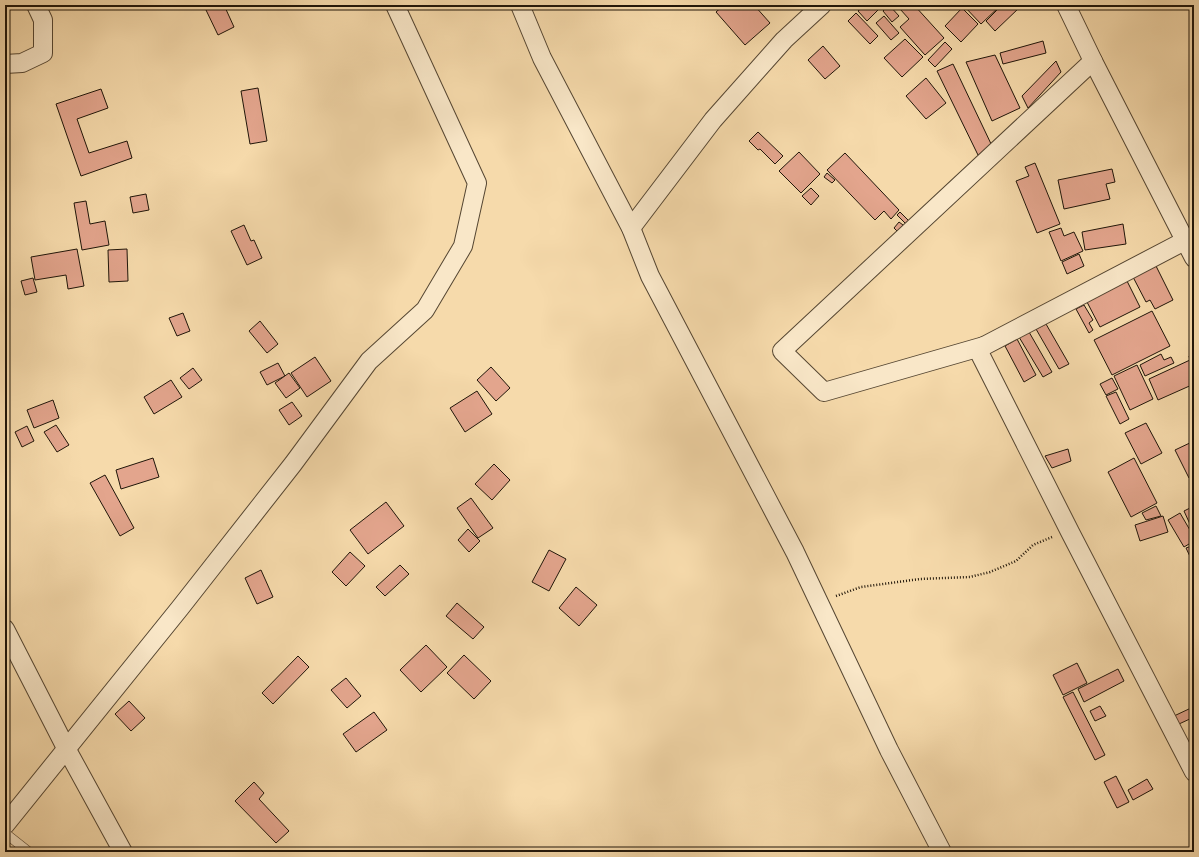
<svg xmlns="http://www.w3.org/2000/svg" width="1199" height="857" font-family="'IM FELL Great Primer',serif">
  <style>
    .building { fill: #e3a58d; stroke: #1f1509 }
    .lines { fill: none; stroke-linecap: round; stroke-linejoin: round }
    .lane-casing { stroke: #554632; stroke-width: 10 }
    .street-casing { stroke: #554632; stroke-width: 20 }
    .path { stroke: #1f1509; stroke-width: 2.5; stroke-dasharray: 1 2; stroke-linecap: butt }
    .lane { stroke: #f9e7c8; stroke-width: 9 }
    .street { stroke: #f9e7c8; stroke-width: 18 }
  </style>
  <rect width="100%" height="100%" fill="#f6daab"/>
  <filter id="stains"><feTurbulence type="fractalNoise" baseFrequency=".005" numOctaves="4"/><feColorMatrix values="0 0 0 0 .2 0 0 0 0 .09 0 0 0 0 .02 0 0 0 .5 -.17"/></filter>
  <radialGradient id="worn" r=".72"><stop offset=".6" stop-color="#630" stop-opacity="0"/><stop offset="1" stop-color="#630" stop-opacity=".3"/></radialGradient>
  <g class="building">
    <polygon points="217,5 224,5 234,27 218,35 206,10"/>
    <polygon points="724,5 754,5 770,23 745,45 716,12"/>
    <polygon points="865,5 875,5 879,9 867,21 858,11"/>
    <polygon points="889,5 899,16 892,22 883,11"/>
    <polygon points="905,5 914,5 944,38 925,55 900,27 909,19 900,9"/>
    <polygon points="963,5 1001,5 981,24"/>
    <polygon points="1002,5 1018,5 1020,7 995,31 986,21"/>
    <polygon points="962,8 978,24 961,42 945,26"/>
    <polygon points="856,13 878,36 870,44 848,21"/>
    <polygon points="884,16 899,33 891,40 876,23"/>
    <polygon points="905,39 923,57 902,77 884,58"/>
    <polygon points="1043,41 1046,53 1003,64 1000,53"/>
    <polygon points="945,42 952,49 935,67 928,60"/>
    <polygon points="823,46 840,66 825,79 808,60"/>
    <polygon points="995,55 1020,108 992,121 966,62"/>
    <polygon points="1056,61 1061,72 1028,108 1022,96"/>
    <polygon points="953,64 993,148 978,155 937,71"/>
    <polygon points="926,78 946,103 926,119 906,96"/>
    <polygon points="258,88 267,141 250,144 241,91"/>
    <polygon points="101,89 108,108 77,119 89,153 127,141 132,158 81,176 56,104"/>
    <polygon points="758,132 783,156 775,164 760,149 758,150 749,141"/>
    <polygon points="799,152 820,174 801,193 779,171"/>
    <polygon points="845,153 899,210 891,219 884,211 875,220 827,170"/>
    <polygon points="1035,163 1060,224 1037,233 1016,181 1029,176 1025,167"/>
    <polygon points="1112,169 1115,182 1106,184 1110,199 1064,209 1058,180"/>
    <polygon points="827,173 835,180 832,183 824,177"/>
    <polygon points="811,188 819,196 811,205 802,196"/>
    <polygon points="146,194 149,210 133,213 130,197"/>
    <polygon points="86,201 90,224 105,221 109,245 82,250 74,203"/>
    <polygon points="900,212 909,221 906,224 897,215"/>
    <polygon points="899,222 903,225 898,232 894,228"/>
    <polygon points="1123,224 1126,244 1085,250 1082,232"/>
    <polygon points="244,225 251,241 254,240 262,258 247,265 231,231"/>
    <polygon points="1061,228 1064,236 1074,232 1083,251 1061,261 1049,232"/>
    <polygon points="77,249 84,286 68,289 66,275 35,280 31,257"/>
    <polygon points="127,249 128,281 109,282 108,250"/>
    <polygon points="1079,254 1084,266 1067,274 1062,262"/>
    <polygon points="1156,266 1173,300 1155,309 1150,300 1146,302 1133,277"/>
    <polygon points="33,278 37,292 25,295 21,281"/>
    <polygon points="1127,281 1140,307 1100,327 1087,302"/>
    <polygon points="1084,305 1093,320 1089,323 1093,330 1089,333 1076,309"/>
    <polygon points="1152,311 1170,346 1112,375 1094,340"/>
    <polygon points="183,313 190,331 177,336 169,318"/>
    <polygon points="260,321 278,344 267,353 249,331"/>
    <polygon points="1046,324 1069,364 1059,369 1036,329"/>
    <polygon points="1029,332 1052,372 1043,377 1019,337"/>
    <polygon points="1017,339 1036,375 1024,382 1005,346"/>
    <polygon points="1161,354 1164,360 1171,357 1174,363 1145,376 1140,365"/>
    <polygon points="1194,354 1194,384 1158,400 1149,379 1190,360 1189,356"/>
    <polygon points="315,357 331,381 307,397 291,373"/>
    <polygon points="278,363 285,376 267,385 260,372"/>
    <polygon points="1137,365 1153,399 1130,410 1114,376"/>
    <polygon points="491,367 510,388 496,401 477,380"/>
    <polygon points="193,368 202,380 189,389 180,378"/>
    <polygon points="289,373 300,388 286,398 275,383"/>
    <polygon points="1112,378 1118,389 1106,395 1100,384"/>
    <polygon points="171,380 182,397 154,414 144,397"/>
    <polygon points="477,391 492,414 465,432 450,408"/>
    <polygon points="1116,392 1129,419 1120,424 1106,396"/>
    <polygon points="53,400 59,418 34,428 27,410"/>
    <polygon points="292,402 302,416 289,425 279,410"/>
    <polygon points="1146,423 1162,453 1141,464 1125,433"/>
    <polygon points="56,425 69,445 57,452 44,432"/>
    <polygon points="27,426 34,441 22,447 15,432"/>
    <polygon points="1194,441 1194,475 1189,478 1175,450"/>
    <polygon points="1068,449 1071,461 1052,468 1045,456"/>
    <polygon points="153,458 159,477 121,489 116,470"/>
    <polygon points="1134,458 1157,503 1131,517 1108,472"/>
    <polygon points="494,464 510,480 492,500 475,484"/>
    <polygon points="105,475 134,528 120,536 90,483"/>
    <polygon points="471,498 493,528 478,538 457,508"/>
    <polygon points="386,502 404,526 368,554 350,530"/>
    <polygon points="1156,506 1161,516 1146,520 1142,513"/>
    <polygon points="1194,506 1194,533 1184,511"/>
    <polygon points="1180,513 1194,537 1194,541 1184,547 1168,520"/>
    <polygon points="1163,516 1168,532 1140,541 1135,525"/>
    <polygon points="468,529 480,541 469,552 458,540"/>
    <polygon points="1194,545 1194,565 1186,548"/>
    <polygon points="549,550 566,559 549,591 532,582"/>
    <polygon points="350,552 365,566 346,586 332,572"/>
    <polygon points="400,565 409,574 385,596 376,587"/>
    <polygon points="261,570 273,597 257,604 245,578"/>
    <polygon points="576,587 597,605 579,626 559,608"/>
    <polygon points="457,603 484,627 473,639 446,616"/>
    <polygon points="426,645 447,667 421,692 400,670"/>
    <polygon points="464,655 491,681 474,699 447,673"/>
    <polygon points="298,656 309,667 273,704 262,693"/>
    <polygon points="1077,663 1087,683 1063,695 1053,675"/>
    <polygon points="1118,669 1124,681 1084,702 1078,689"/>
    <polygon points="346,678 361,696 347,708 331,690"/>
    <polygon points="1073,692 1105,755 1095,760 1063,697"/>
    <polygon points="129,701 145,718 131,731 115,714"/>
    <polygon points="1100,706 1106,716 1095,721 1090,711"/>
    <polygon points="1191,708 1194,713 1194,717 1179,724 1174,716"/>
    <polygon points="374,712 387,730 356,752 343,734"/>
    <polygon points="1116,776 1129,802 1117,808 1104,782"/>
    <polygon points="1147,779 1153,789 1133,800 1128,790"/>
    <polygon points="254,782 264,793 259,799 289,831 276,843 235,801"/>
  </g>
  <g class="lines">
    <defs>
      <polyline id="lane" points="5,833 29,852"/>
      <g id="street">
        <polyline points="520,5 542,58 631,228 650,276 795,552 889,750 942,852"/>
        <polyline points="1066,5 1093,61 1194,258"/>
        <polyline points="5,64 22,63 43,53 43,20 36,5"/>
        <polyline points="631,228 713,120 784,40 822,5"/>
        <polyline points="1194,236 984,346 981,348 980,354 1070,532 1194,772"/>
        <polyline points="984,346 824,392 782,351 1093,61"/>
        <polyline points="5,629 66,748 123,852"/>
        <polyline points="5,825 180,608 293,464 369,361 425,310 463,246 477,183 395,5"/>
      </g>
    </defs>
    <use href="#lane" class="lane-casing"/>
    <use href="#street" class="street-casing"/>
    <polyline class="path" points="836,596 861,587 920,579 970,577 990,572 1016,561 1033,545 1052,537"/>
    <use href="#lane" class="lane"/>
    <use href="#street" class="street"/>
  </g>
  <rect width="1199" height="857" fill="none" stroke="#f6daab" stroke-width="20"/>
  <rect x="6" y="6" width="1187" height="845" fill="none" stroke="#1f1509" stroke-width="2"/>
  <rect x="10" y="10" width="1179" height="837" fill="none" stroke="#1f1509"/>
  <rect width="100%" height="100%" filter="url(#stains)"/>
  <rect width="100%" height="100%" fill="url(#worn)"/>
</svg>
